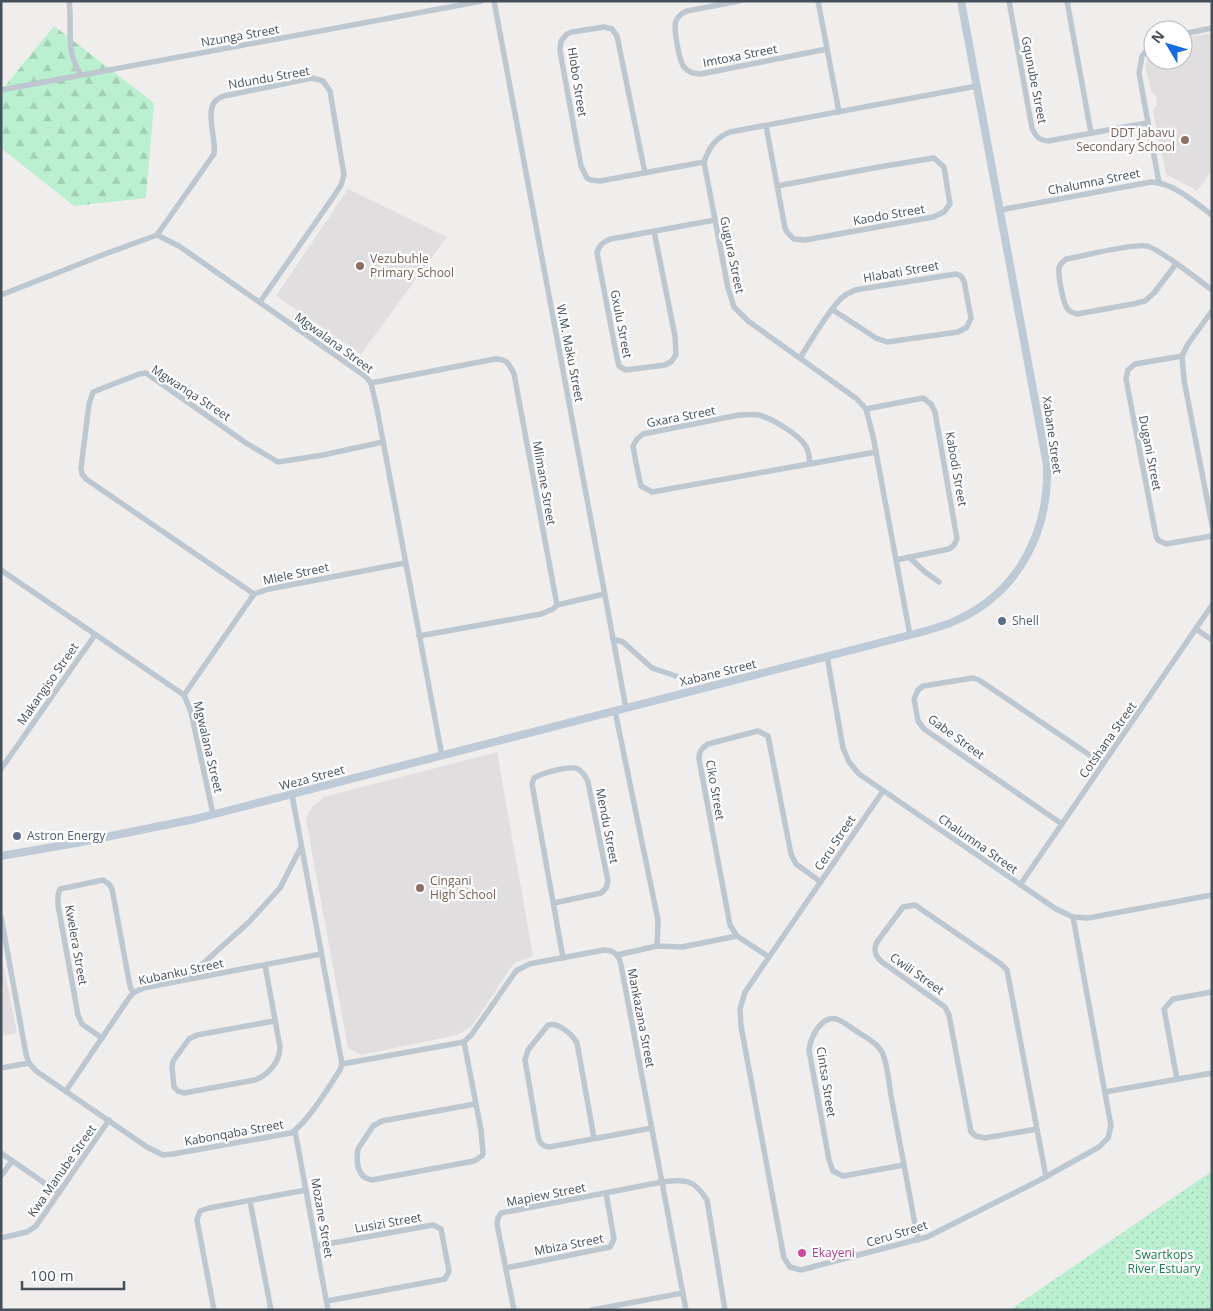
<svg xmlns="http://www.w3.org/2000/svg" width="1213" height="1311" font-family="'Open Sans',sans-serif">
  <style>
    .education { fill: #e1dedf }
    .forest { fill: url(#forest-firs) }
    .park { fill: url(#park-dots) }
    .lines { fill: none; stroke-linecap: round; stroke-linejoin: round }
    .street { stroke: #bdc7d0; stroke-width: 5.5 }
    .secondary { stroke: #bfcad7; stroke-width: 8 }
    .education-dot { fill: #8d6e63; stroke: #fff; stroke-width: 2 }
    .service-dot { fill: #5c6f8a; stroke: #fff; stroke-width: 2 }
    .hotel-dot { fill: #d1479c; stroke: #fff; stroke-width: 2 }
    .labels { text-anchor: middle; stroke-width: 4.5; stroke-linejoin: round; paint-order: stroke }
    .street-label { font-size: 12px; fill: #45505b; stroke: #fff }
    .education-label { font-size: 12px; fill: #785e54; stroke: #fff; text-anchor: start }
    .service-label { font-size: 12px; fill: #4e5e75; stroke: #fff; text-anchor: start }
    .hotel-label { font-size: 12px; fill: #b23c85; stroke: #fff; text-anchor: start }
    .park-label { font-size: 12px; fill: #157d4a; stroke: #fff }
  </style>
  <defs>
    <pattern id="forest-firs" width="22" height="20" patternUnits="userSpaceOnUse" patternTransform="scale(1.25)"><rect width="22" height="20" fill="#baefcf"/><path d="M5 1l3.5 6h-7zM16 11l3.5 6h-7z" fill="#a1cfb4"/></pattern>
    <pattern id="park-dots" width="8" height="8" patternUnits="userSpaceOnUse" patternTransform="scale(1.25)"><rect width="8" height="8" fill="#baefcf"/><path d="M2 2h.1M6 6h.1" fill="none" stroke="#a1cfb4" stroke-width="1.8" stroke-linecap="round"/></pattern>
  </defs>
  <rect width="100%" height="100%" fill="#f0eded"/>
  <g class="education">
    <polygon points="1212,33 1212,170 1197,191 1166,174 1153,111 1157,104 1156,96 1151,91 1145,66 1149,56 1153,51 1153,60 1183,60 1183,38"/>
    <polygon points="348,189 447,237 361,354 276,296"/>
    <polygon points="497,752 533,956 514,963 472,1026 457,1035 361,1055 348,1048 306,820 309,812 313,806 324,797"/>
    <polygon points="1,955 17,1033 1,1036"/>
  </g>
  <polygon class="forest" points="54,26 154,103 146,198 74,206 1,148 1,91"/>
  <polygon class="park" points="1212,1171 1212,1310 1010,1310"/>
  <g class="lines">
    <g class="street">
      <path d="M69,1C73,30 64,48 81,75"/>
      <polyline points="494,1 626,708"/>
      <path d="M739,1L687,11C682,13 678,16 676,21C673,27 679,61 684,67C688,72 695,74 701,74L827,49"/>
      <polyline points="818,1 839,112"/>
      <path d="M1009,1L1032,128C1036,137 1039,140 1048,141L1147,123"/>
      <polyline points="1067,1 1091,133"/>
      <polyline points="1183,34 1212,28"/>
      <polyline points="1153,43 1142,56 1139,73 1159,183"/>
      <polyline points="1,90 482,1"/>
      <polyline points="766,126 785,228 787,232 794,239 805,240 933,217 944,212 950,204 944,167 934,158 879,167 777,186"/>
      <polyline points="645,173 617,36 612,29 604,27 572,32 567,34 561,41 560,51 581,166 587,178 591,180 600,181 704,162"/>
      <path d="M1000,210L1151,182C1174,183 1194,202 1212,215"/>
      <path d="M654,231L675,336L676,354L672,361L665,365L626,370L619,366L617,358L597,253C599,245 603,242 611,239L715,220"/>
      <path d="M157,235L214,154C217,136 200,102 224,96L312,78L323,81L330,91L344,175L341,185L334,196L260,302"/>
      <path d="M1176,264L1154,293L1145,301L1133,304L1077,314C1073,313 1069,312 1067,308C1063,303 1058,275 1059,268C1060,263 1063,262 1066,259C1083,256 1134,243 1147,246C1163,251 1197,279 1212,290"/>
      <polyline points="1,295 105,254 157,235 179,246 365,376 371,383 377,409 442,756"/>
      <polyline points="1212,311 1188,344 1182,356 1184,380 1212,525"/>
      <polyline points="1182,356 1135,364 1128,370 1126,379 1156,536 1158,540 1166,544 1212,536"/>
      <path d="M800,358C809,344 832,304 844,296C848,293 852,292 855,290L956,274L961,276L964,281L971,318L967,327L958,332L887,342L876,338L833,310"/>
      <path d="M371,383L495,359C506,359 509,363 514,374L557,605L553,609L541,614L419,636"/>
      <polyline points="866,409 923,398 931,404 935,412 957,539 954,545 949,549 896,560"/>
      <path d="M810,463C809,457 809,450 805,445C798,434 771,418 759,415C753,414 746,415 739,415L643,434L637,439L633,446L636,463L641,486L652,492L876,452"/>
      <polyline points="909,557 925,572 939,582"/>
      <polyline points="1,570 184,695 191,712 213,814"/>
      <polyline points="254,594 86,479 82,474 81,468 89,404 93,392 139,374 146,373 246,443 278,462 323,455 383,442"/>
      <polyline points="557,605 604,594"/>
      <polyline points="1196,629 1212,640"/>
      <path d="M910,635L873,436L866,409L857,399L748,321L734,307L728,288L704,162C709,148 715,138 730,132L977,86"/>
      <polyline points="613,639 623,642 652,668 676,676"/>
      <polyline points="827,656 843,748 849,762 859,774 1056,909 1073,917 1088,918 1212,895"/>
      <polyline points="184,695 254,594 269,589 405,563"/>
      <polyline points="615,711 658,920 657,946"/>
      <polyline points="1,769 95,635"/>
      <polyline points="883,791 745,992 740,1009 741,1026 784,1258 790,1267 801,1270 927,1237 1040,1180 1099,1147 1108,1138 1111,1126 1073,917"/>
      <polyline points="1062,824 924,729 918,721 914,699 918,690 923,686 973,678 979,680 1103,764"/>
      <polyline points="1020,885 1212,605"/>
      <path d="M554,903L601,893L606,888L608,881L588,782C586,777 583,772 578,769C569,765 543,773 534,778L532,784L563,958"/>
      <path d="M1,917L26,1054L29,1063L36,1071L147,1147L163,1155L173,1154L291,1133C307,1123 329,1087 340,1070L342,1064L292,795"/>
      <polyline points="617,955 657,946 682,947 737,936"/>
      <path d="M769,957L737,936L730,925L699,759C699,751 702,748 708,744L758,731L768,736L791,854L796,864L821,882"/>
      <path d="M265,965L280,1047C280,1062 268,1075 255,1080L184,1093L178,1091L174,1087L172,1067L173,1061L189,1039L197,1035L274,1021"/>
      <polyline points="186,979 249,922 280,888 301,847"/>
      <polyline points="102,1038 82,1024 78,1015 58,905 58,895 60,889 103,880 109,884 112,889 130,986 133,993"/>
      <path d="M464,1042L481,1130L483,1153L482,1156L474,1161L372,1180C357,1178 356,1162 358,1149L373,1126L382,1121L475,1104"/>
      <path d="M342,1064L464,1042L472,1034L516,971L529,964L604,950C614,950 619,955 621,965L686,1310"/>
      <polyline points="1,1068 29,1063"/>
      <polyline points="1177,1079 1164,1009 1173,999 1212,992"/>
      <polyline points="66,1091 129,998 133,993 143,988 321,954"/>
      <polyline points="1105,1092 1212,1073"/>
      <path d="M1037,1129L985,1138L976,1136L971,1132L949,1015L945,1007L882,962C875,956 873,950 877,942L903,907L915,905L1001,964L1007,970L1046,1177"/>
      <polyline points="295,1131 328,1310"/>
      <path d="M594,1138L577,1043C572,1034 558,1022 548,1025L528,1050L525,1060L537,1130C538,1138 539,1146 549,1147L652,1128"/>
      <polyline points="1,1153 59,1193"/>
      <path d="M904,1165L843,1176L833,1171L829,1160L809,1050C810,1040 816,1027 825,1021C834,1015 842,1021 849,1026C859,1034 876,1041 882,1052C888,1064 889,1087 892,1101C901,1147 909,1194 918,1240"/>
      <polyline points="1,1176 12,1161"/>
      <polyline points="250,1201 271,1310"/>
      <polyline points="1,1238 27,1232 36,1226 109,1120"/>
      <polyline points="316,1246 433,1225 441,1229 449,1271 445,1279 327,1301"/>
      <polyline points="506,1268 610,1247 614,1239 606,1193"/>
      <polyline points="214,1310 197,1220 200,1211 209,1208 306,1190"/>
      <path d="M514,1310L497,1224L498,1218L501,1213L662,1182C685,1179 694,1179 707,1200L725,1310"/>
      <polyline points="592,1310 683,1293"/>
    </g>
    <path class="secondary" d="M1,856L76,843L195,819L910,635C926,631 942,627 957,620C1020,591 1049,531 1047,465L961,1"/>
  </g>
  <g class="education-dot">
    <circle cx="1185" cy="140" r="5"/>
    <circle cx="360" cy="266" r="5"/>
    <circle cx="420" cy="888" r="5"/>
  </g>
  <g class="service-dot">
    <circle cx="1002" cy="621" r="5"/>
    <circle cx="17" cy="836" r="5"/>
  </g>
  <circle class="hotel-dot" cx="802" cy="1253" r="5"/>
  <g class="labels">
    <g class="street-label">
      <text transform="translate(240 36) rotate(-10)" y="4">Nzunga Street</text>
      <text transform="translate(740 56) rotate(-11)" y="4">Imtoxa Street</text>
      <text transform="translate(269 78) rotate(-10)" y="4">Ndundu Street</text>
      <text transform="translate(1034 80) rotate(79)" y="4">Gqunube Street</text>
      <text transform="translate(577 82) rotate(81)" y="4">Hlobo Street</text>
      <text transform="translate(1094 182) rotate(-11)" y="4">Chalumna Street</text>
      <text transform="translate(889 215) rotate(-10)" y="4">Kaodo Street</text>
      <text transform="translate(732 255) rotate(78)" y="4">Gugura Street</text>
      <text transform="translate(901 272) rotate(-10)" y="4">Hlabati Street</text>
      <text transform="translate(621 324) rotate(79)" y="4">Gxulu Street</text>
      <text transform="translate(334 343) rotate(36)" y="4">Mgwalana Street</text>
      <text transform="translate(570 353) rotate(79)" y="4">W.M. Maku Street</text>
      <text transform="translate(191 393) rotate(33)" y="4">Mgwanqa Street</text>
      <text transform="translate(681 417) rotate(-11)" y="4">Gxara Street</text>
      <text transform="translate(1052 435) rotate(82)" y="4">Xabane Street</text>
      <text transform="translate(1150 453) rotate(79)" y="4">Dugani Street</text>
      <text transform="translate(956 469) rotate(80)" y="4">Kabodi Street</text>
      <text transform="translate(544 483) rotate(80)" y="4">Mlimane Street</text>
      <text transform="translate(296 574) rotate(-12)" y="4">Mlele Street</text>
      <text transform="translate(718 673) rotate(-14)" y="4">Xabane Street</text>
      <text transform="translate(48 684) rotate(-55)" y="4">Makangiso Street</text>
      <text transform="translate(956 737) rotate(36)" y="4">Gabe Street</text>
      <text transform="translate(1108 740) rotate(-55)" y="4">Cotshana Street</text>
      <text transform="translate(208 747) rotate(77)" y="4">Mgwalana Street</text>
      <text transform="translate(312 778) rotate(-15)" y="4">Weza Street</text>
      <text transform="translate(715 790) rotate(80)" y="4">Ciko Street</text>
      <text transform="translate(607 826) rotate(79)" y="4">Mendu Street</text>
      <text transform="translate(835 843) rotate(-56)" y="4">Ceru Street</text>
      <text transform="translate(978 844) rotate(35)" y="4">Chalumna Street</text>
      <text transform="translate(76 945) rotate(80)" y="4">Kwelera Street</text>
      <text transform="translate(181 972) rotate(-12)" y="4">Kubanku Street</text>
      <text transform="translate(917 974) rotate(35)" y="4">Cwili Street</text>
      <text transform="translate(641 1018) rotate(79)" y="4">Mankazana Street</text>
      <text transform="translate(826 1082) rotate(81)" y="4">Cintsa Street</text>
      <text transform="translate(234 1133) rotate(-10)" y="4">Kabonqaba Street</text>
      <text transform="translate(62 1171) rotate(-55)" y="4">Kwa Manube Street</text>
      <text transform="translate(546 1195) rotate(-11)" y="4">Mapiew Street</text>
      <text transform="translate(322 1218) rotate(80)" y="4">Mozane Street</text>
      <text transform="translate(388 1223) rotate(-10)" y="4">Lusizi Street</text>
      <text transform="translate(897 1234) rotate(-17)" y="4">Ceru Street</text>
      <text transform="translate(569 1245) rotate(-11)" y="4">Mbiza Street</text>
    </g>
    <g class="education-label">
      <text x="1175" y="137" text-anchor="end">DDT Jabavu<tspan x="1175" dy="14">Secondary School</tspan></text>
      <text x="370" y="263">Vezubuhle<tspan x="370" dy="14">Primary School</tspan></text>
      <text x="430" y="885">Cingani<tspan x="430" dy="14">High School</tspan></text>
    </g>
    <g class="service-label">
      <text x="1012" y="625">Shell</text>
      <text x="27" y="840">Astron Energy</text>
    </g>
    <g class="hotel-label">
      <text x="812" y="1257">Ekayeni</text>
    </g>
    <g class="park-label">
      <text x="1164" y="1259">Swartkops<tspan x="1164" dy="14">River Estuary</tspan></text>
    </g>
  </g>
  <rect width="1213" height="1311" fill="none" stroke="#45505b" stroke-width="5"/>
  <g transform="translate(1168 45) rotate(308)"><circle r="24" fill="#ffffff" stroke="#b5b9bd"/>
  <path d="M0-4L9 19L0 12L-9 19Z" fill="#156be2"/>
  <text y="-8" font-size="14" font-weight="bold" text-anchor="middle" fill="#45505b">N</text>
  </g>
  <path d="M22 1281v8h102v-8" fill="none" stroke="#45505b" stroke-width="2.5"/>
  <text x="30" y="1281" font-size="15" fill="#45505b" stroke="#ffffff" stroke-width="4" paint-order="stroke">100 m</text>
</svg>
